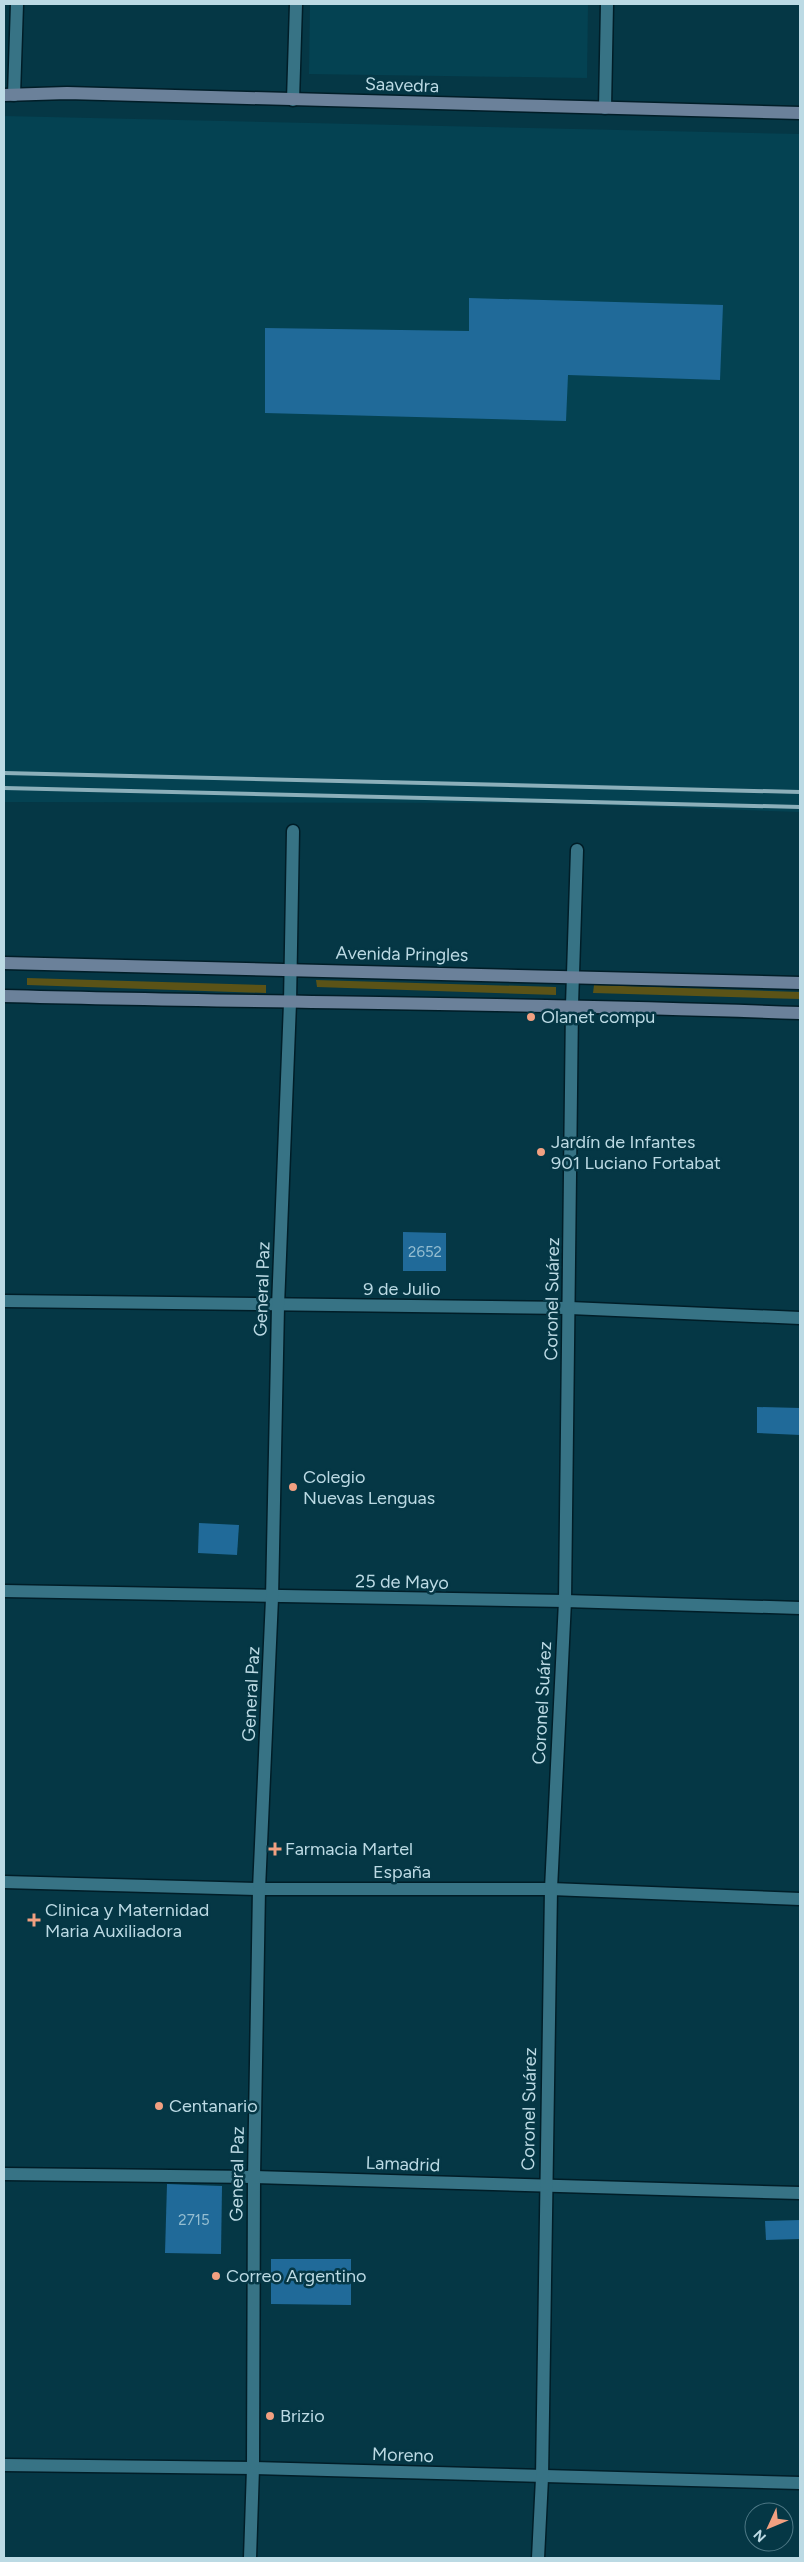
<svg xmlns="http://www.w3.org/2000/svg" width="804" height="2562" font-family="Figtree,sans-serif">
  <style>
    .built { fill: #044252 }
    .green { fill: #5b5317 }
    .building { fill: #206a99 }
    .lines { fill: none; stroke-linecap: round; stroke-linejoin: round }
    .street-casing { stroke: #001d27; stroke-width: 15 }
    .secondary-casing { stroke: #001d27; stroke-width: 15 }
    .street { stroke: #377385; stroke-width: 12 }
    .secondary { stroke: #6b819a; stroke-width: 12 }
    .rail { stroke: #8cafba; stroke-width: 4 }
    .poi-dot { fill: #f2a081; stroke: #053745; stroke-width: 2 }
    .labels { text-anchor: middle; stroke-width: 5; stroke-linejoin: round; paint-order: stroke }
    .number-label { font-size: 15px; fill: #95bed1 }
    .street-label { font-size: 18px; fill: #bcdae4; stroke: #053745 }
    .poi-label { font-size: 18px; fill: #bcdae4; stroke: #053745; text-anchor: start }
  </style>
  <rect width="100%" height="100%" fill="#053745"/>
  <g class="built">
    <polygon points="310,4 588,4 587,78 309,74"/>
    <polygon points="4,116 800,134 800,812 550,803 4,802"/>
  </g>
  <g class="green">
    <polygon points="27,978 266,985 266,993 27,985"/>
    <polygon points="316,980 556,987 556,995 317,987"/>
    <polygon points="594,985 800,992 800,999 593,993"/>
  </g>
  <g class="building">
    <polygon points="469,298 723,305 720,380 568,375 566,421 265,413 265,328 469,331"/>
    <polygon points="403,1232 446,1233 446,1271 403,1271"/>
    <polygon points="757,1407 800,1408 800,1435 757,1433"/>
    <polygon points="199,1523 239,1525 237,1555 198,1553"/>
    <polygon points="167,2184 222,2186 221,2254 165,2253"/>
    <polygon points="800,2220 800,2239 766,2240 765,2221"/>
    <polygon points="271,2259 351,2259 351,2305 271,2304"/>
  </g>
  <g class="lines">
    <defs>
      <g id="street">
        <polyline points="14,95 17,4"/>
        <polyline points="293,100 296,4"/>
        <polyline points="605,108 607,4"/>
        <polyline points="4,1301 570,1308 800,1318"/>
        <polyline points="4,1591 565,1601 800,1608"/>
        <polyline points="4,1882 259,1889 551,1889 800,1899"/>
        <polyline points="4,2174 254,2177 800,2193"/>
        <polyline points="4,2465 253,2468 800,2483"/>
        <polyline points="250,2558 253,2468 254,2177 259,1889 272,1598 278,1306 290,1003 293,831"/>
        <polyline points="538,2558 542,2478 551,1889 565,1601 572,1005 577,850"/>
      </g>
      <g id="secondary">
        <polyline points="4,95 67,93 800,113"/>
        <polyline points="4,963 800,983"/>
        <path d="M4,996C269,1003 535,1003 800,1013"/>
      </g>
    </defs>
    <use href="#street" class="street-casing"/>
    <use href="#secondary" class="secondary-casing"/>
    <use href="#street" class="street"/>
    <use href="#secondary" class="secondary"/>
    <g class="rail">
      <polyline points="4,773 800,792"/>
      <polyline points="4,788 800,807"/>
    </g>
  </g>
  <g class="poi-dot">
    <circle cx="531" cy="1017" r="5"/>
    <circle cx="541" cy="1152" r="5"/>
    <circle cx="293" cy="1487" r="5"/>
    <path d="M272.5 1841.5h5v5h5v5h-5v5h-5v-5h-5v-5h5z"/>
    <path d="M31.5 1912.5h5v5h5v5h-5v5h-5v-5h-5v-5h5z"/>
    <circle cx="159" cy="2106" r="5"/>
    <circle cx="216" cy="2276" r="5"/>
    <circle cx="270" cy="2416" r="5"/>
  </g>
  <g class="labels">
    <g class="number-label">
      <text x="425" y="1257">2652</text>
      <text x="194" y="2225">2715</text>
    </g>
    <g class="street-label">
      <text transform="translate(402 85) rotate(2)" y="6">Saavedra</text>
      <text transform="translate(402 954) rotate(1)" y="6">Avenida Pringles</text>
      <text transform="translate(262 1289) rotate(-88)" y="6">General Paz</text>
      <text x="402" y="1295">9 de Julio</text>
      <text transform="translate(552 1299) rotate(-89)" y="6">Coronel Suárez</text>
      <text transform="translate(402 1582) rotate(1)" y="6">25 de Mayo</text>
      <text transform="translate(251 1694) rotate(-87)" y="6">General Paz</text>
      <text transform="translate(542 1703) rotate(-87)" y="6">Coronel Suárez</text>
      <text x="402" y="1878">España</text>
      <text transform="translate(529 2109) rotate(-89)" y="6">Coronel Suárez</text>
      <text transform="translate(403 2164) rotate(2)" y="6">Lamadrid</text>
      <text transform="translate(237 2174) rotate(-89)" y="6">General Paz</text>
      <text transform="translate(403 2455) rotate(2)" y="6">Moreno</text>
    </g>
    <g class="poi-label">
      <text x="541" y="1023">Olanet compu</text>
      <text x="551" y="1148">Jardín de Infantes<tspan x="551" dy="21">901 Luciano Fortabat</tspan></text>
      <text x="303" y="1483">Colegio<tspan x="303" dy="21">Nuevas Lenguas</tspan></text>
      <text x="285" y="1855">Farmacia Martel</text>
      <text x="45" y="1916">Clinica y Maternidad<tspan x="45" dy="21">Maria Auxiliadora</tspan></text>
      <text x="169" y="2112">Centanario</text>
      <text x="226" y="2282">Correo Argentino</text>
      <text x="280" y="2422">Brizio</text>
    </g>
  </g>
  <rect width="804" height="2562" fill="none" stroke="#bcdae4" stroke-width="10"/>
  <g transform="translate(769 2527) rotate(226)"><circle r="24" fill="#053745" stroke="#4e7885"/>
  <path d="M0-4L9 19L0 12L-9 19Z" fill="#f2a081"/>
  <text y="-8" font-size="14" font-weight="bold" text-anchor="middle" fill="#bcdae4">N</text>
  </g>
</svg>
